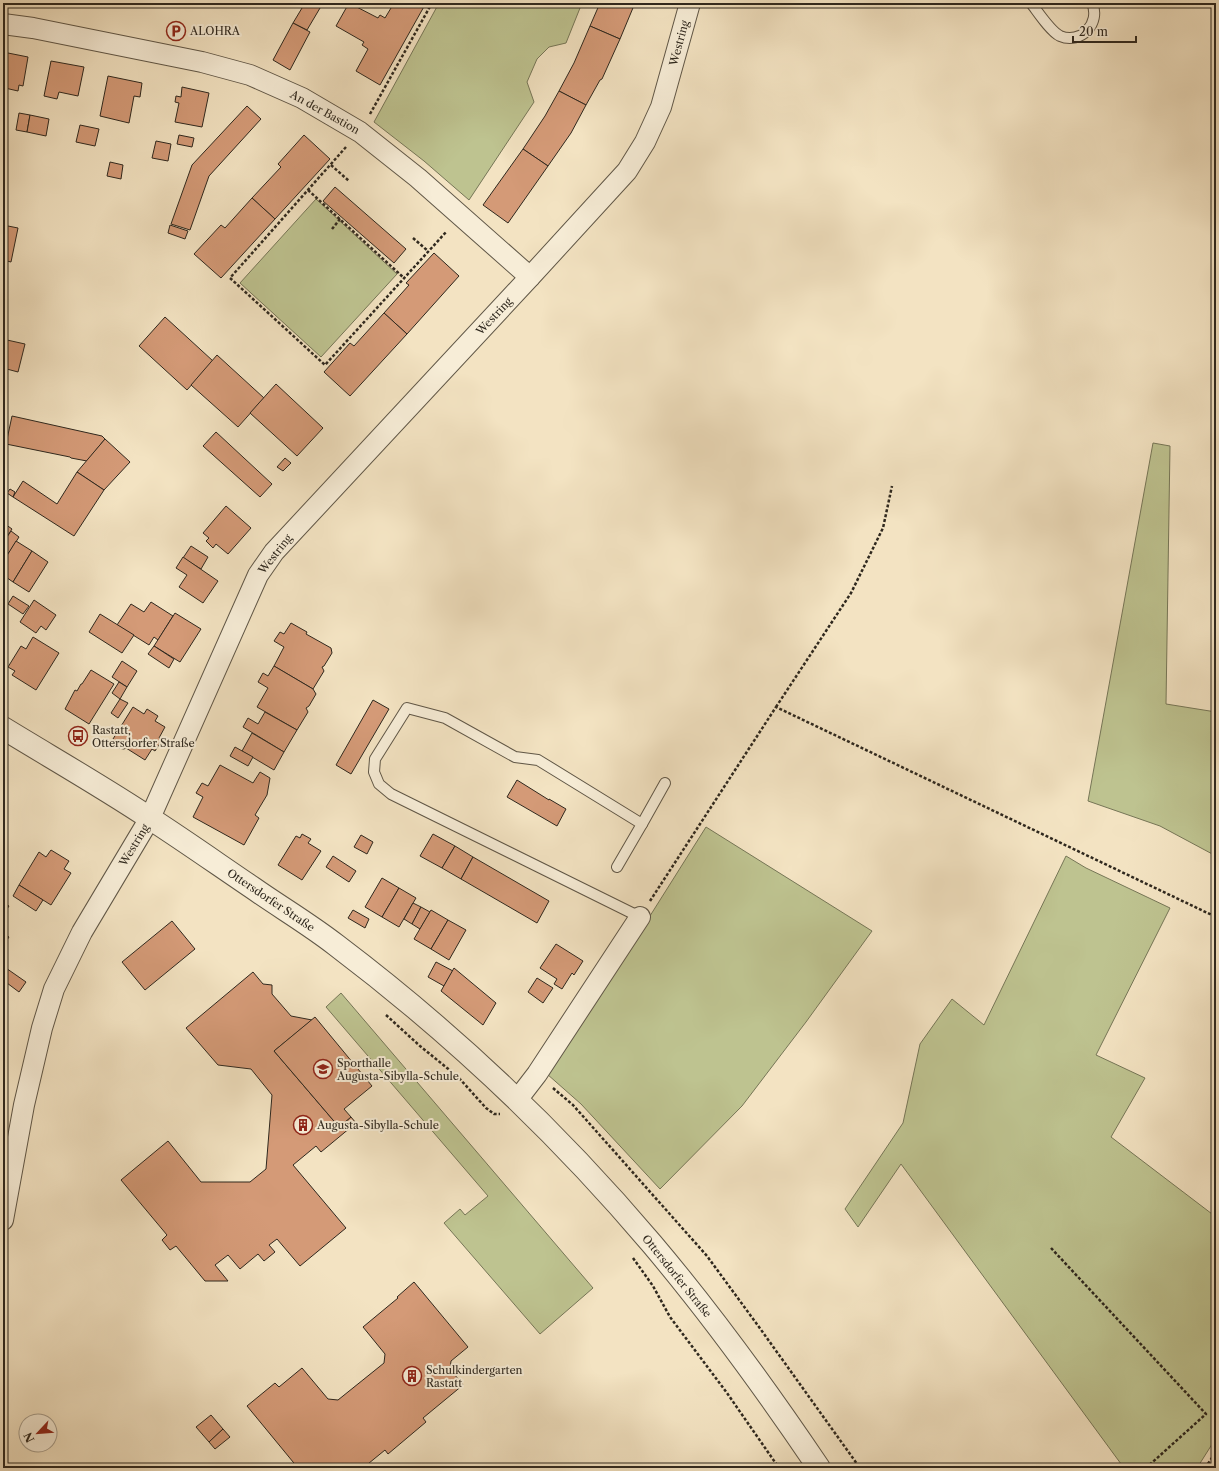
<svg xmlns="http://www.w3.org/2000/svg" width="1219" height="1471" font-family="'Libre Caslon Text',serif">
  <style>
    .green { fill: #bec390; stroke: #767657 }
    .building { fill: #d49a77; stroke: #2f281e }
    .lines { fill: none; stroke-linecap: round; stroke-linejoin: round }
    .service-casing { stroke: #605747; stroke-width: 12 }
    .minor-casing { stroke: #605747; stroke-width: 22 }
    .tertiary-casing { stroke: #605747; stroke-width: 24 }
    .path { stroke: #2f281e; stroke-width: 2.5; stroke-dasharray: 3 2; stroke-linecap: butt }
    .service { stroke: #f7edd7; stroke-width: 10 }
    .minor { stroke: #f7edd7; stroke-width: 20 }
    .tertiary { stroke: #f7edd7; stroke-width: 22 }
    .labels { text-anchor: middle; stroke-width: 4; stroke-linejoin: round; paint-order: stroke }
    .poi-label { font-size: 11px; fill: #2f281e; stroke: #f7edd7; text-anchor: start }
    .street-label { font-size: 11px; fill: #2f281e; stroke: #f7edd7 }
  </style>
  <rect width="100%" height="100%" fill="#f3e3c2"/>
  <filter id="stains"><feTurbulence type="fractalNoise" baseFrequency=".005" numOctaves="4"/><feColorMatrix values="0 0 0 0 .2 0 0 0 0 .09 0 0 0 0 .02 0 0 0 .5 -.17"/></filter>
  <radialGradient id="worn" r=".72"><stop offset=".6" stop-color="#630" stop-opacity="0"/><stop offset="1" stop-color="#630" stop-opacity=".3"/></radialGradient>
  <g class="green">
    <polygon points="439,3 582,3 566,43 549,47 537,59 527,82 534,102 469,200 424,161 374,122"/>
    <polygon points="316,199 397,274 321,357 240,283"/>
    <polygon points="1153,443 1170,446 1166,704 1216,712 1216,856 1160,826 1088,801"/>
    <polygon points="706,827 872,931 806,1022 742,1106 660,1189 581,1104 547,1074 643,927"/>
    <polygon points="1066,856 1086,868 1170,908 1096,1055 1145,1078 1111,1137 1216,1217 1216,1438 1197,1468 1124,1468 901,1164 858,1227 845,1209 903,1123 920,1044 952,999 984,1025"/>
    <polygon points="341,993 593,1288 540,1334 444,1223 460,1209 465,1215 488,1196 326,1007"/>
  </g>
  <g class="building">
    <polygon points="305,3 323,3 307,30 293,23"/>
    <polygon points="349,3 378,18 380,15 385,18 394,3 426,3 380,85 356,71 368,49 362,45 364,42 336,26"/>
    <polygon points="600,3 635,3 620,39 590,26"/>
    <polygon points="293,23 310,32 290,70 273,60"/>
    <polygon points="590,26 620,39 602,79 600,80 586,105 559,91 574,63"/>
    <polygon points="3,52 28,57 23,86 19,85 18,91 5,88 6,82 3,81"/>
    <polygon points="51,61 84,67 78,96 59,92 57,99 44,96"/>
    <polygon points="108,76 142,83 140,97 134,96 129,123 100,116"/>
    <polygon points="182,87 209,93 202,127 175,122 179,103 175,102 176,96 181,97"/>
    <polygon points="559,91 586,105 571,133 548,166 523,149 545,116"/>
    <polygon points="247,106 261,119 209,176 190,230 171,224 192,165"/>
    <polygon points="19,113 30,115 27,132 16,130"/>
    <polygon points="30,115 49,119 46,136 27,132"/>
    <polygon points="80,125 99,129 95,146 76,142"/>
    <polygon points="179,135 194,138 192,147 177,144"/>
    <polygon points="304,135 330,159 275,219 252,198 281,167 278,164"/>
    <polygon points="156,141 171,144 168,161 152,158"/>
    <polygon points="523,149 548,166 508,223 483,205"/>
    <polygon points="110,162 123,165 121,179 107,176"/>
    <polygon points="335,187 406,249 394,263 323,201"/>
    <polygon points="252,198 275,219 221,278 194,254 221,225 225,228"/>
    <polygon points="3,225 18,228 11,262 3,260"/>
    <polygon points="170,225 188,231 185,239 168,233"/>
    <polygon points="434,253 459,276 407,334 384,313 409,285 406,283"/>
    <polygon points="384,313 407,334 350,396 324,372 350,343 354,346"/>
    <polygon points="165,317 213,361 187,390 139,346"/>
    <polygon points="7,340 25,344 18,372 3,368 3,357"/>
    <polygon points="217,355 264,398 238,427 191,385"/>
    <polygon points="276,384 323,428 297,456 250,413"/>
    <polygon points="12,416 102,436 105,439 87,461 71,458 70,457 6,444"/>
    <polygon points="216,432 272,484 260,497 203,446"/>
    <polygon points="105,439 130,462 104,490 77,472"/>
    <polygon points="285,458 291,463 283,471 277,467"/>
    <polygon points="77,472 104,490 74,536 13,497 23,481 57,504"/>
    <polygon points="10,489 15,492 13,497 7,493"/>
    <polygon points="226,506 251,528 228,554 216,544 213,548 206,541 209,538 203,533"/>
    <polygon points="5,524 12,529 3,543 3,526"/>
    <polygon points="11,531 19,537 9,553 3,550 3,543"/>
    <polygon points="16,541 32,551 13,582 3,575 3,562"/>
    <polygon points="191,546 208,557 201,569 183,558"/>
    <polygon points="32,551 48,562 29,592 13,582"/>
    <polygon points="183,557 218,581 203,603 179,587 187,575 176,568"/>
    <polygon points="13,596 29,606 23,614 8,604"/>
    <polygon points="34,600 56,615 46,630 41,626 36,633 20,622"/>
    <polygon points="151,602 173,616 158,640 154,637 149,645 117,625 131,604 144,612"/>
    <polygon points="175,613 201,629 180,662 154,646"/>
    <polygon points="100,614 134,635 122,653 89,632"/>
    <polygon points="291,623 307,632 306,634 331,648 332,653 324,666 322,667 324,671 313,689 274,666 284,647 274,641 280,632 284,634"/>
    <polygon points="33,637 59,653 36,690 12,675 15,671 8,667 21,646 26,649"/>
    <polygon points="154,646 174,659 169,668 148,654"/>
    <polygon points="122,661 137,671 127,687 112,677"/>
    <polygon points="274,666 313,689 316,694 309,706 306,708 308,712 297,730 257,707 268,688 258,682 263,673 268,676"/>
    <polygon points="91,670 114,684 89,724 65,709 75,690 77,691 81,684 82,684"/>
    <polygon points="119,682 127,687 120,699 112,693"/>
    <polygon points="120,699 128,703 118,718 111,713"/>
    <polygon points="373,700 389,709 351,774 336,765"/>
    <polygon points="133,707 144,714 147,709 158,716 155,721 165,727 159,738 162,740 155,751 152,749 145,760 126,748 124,749 118,748 114,744 113,739"/>
    <polygon points="265,712 297,730 284,752 243,727 248,718 258,724"/>
    <polygon points="252,733 284,752 274,770 242,751"/>
    <polygon points="235,747 253,757 248,766 230,756"/>
    <polygon points="220,765 253,783 260,772 270,778 267,795 255,815 259,818 244,845 193,817 203,797 196,793 202,783 208,786"/>
    <polygon points="517,780 549,800 549,799 566,809 557,826 507,797"/>
    <polygon points="302,834 311,839 308,843 321,851 302,880 278,865 296,836 300,838"/>
    <polygon points="433,834 455,846 442,868 420,856"/>
    <polygon points="361,835 373,842 367,854 354,847"/>
    <polygon points="455,846 473,857 461,879 442,868"/>
    <polygon points="51,850 69,861 64,869 71,873 51,905 19,885 39,852 46,857"/>
    <polygon points="333,856 356,871 349,882 326,867"/>
    <polygon points="473,857 549,901 537,923 461,879"/>
    <polygon points="382,878 399,888 382,917 365,907"/>
    <polygon points="19,885 43,900 36,911 13,896"/>
    <polygon points="399,888 416,898 399,927 382,917"/>
    <polygon points="3,902 9,906 3,915"/>
    <polygon points="413,903 421,907 412,924 404,919"/>
    <polygon points="421,907 430,912 420,929 412,924"/>
    <polygon points="353,910 369,919 365,928 348,918"/>
    <polygon points="431,910 448,920 431,949 414,939"/>
    <polygon points="448,920 466,930 449,960 431,949"/>
    <polygon points="172,921 195,949 145,990 122,962"/>
    <polygon points="3,933 9,937 3,946"/>
    <polygon points="556,944 583,961 574,975 572,973 562,989 554,984 557,979 540,968"/>
    <polygon points="436,962 453,971 444,986 428,977"/>
    <polygon points="3,966 26,982 19,992 3,980"/>
    <polygon points="454,968 496,1003 483,1025 441,991"/>
    <polygon points="253,972 263,984 272,985 272,994 291,1016 312,1020 274,1051 339,1127 351,1117 356,1123 321,1152 316,1146 293,1165 346,1228 300,1266 277,1239 269,1245 275,1252 264,1261 258,1254 240,1269 228,1255 215,1265 228,1281 205,1281 176,1246 170,1250 162,1240 167,1235 121,1180 168,1141 201,1182 250,1182 266,1169 272,1095 251,1069 218,1065 186,1028"/>
    <polygon points="537,978 553,988 543,1003 528,992"/>
    <polygon points="315,1017 372,1086 344,1109 351,1117 339,1127 274,1051"/>
    <polygon points="414,1282 468,1347 451,1361 450,1369 463,1385 423,1418 426,1422 388,1454 385,1450 363,1468 332,1468 331,1466 323,1465 320,1468 298,1468 247,1406 275,1383 279,1387 302,1368 328,1399 338,1400 384,1363 385,1354 363,1327 398,1298 397,1297"/>
    <polygon points="211,1415 223,1429 209,1442 196,1427"/>
    <polygon points="223,1429 230,1437 215,1449 209,1442"/>
  </g>
  <g class="lines">
    <defs>
      <g id="service">
        <path d="M1031,3C1038,12 1050,31 1060,36C1081,45 1101,23 1092,3"/>
        <polyline points="642,824 665,783"/>
        <polyline points="617,867 642,824 538,760 515,757 445,718 407,708 375,759 374,772 379,784 391,794 640,917"/>
      </g>
      <g id="minor">
        <polyline points="3,24 33,28 202,62 250,75 302,98 360,132 418,178 530,277"/>
        <polyline points="517,1100 537,1074 640,917"/>
        <polyline points="3,1220 24,1105 42,1028 54,989 82,932 150,818 258,575 274,552 530,277 627,171 645,142 661,107 690,3"/>
      </g>
      <path id="tertiary" d="M3,728C52,758 103,787 151,819C185,841 219,865 253,888C280,907 309,924 336,945C451,1032 558,1133 652,1244C712,1315 767,1391 819,1468"/>
    </defs>
    <use href="#service" class="service-casing"/>
    <use href="#minor" class="minor-casing"/>
    <use href="#tertiary" class="tertiary-casing"/>
    <g class="path">
      <polyline points="370,114 432,3"/>
      <polyline points="346,147 230,278 325,365 447,231"/>
      <polyline points="331,165 349,181"/>
      <polyline points="308,190 404,278"/>
      <polyline points="332,229 340,219"/>
      <polyline points="413,238 428,251"/>
      <polyline points="776,707 851,593 883,528 892,486"/>
      <polyline points="650,901 776,707 1216,917"/>
      <polyline points="386,1015 420,1046 452,1072"/>
      <polyline points="459,1078 486,1108 494,1114 500,1114"/>
      <polyline points="553,1088 573,1105 707,1256 759,1327 860,1468"/>
      <polyline points="1051,1248 1206,1414 1146,1468"/>
      <polyline points="633,1258 653,1286 670,1317 727,1393 779,1468"/>
      <polyline points="1205,1468 1216,1452"/>
    </g>
    <use href="#service" class="service"/>
    <use href="#minor" class="minor"/>
    <use href="#tertiary" class="tertiary"/>
  </g>
  <defs>
    <symbol id="parking-ring" viewBox="-11 -11 22 22"><circle r="9.5" fill="#f7edd7" stroke="#8f2418" stroke-width="1.5"/><path d="M-3.5-5.5H1a3.5 3.5 0 0 1 0 7H-1V5.5H-3.5ZM-1-3.4V-.6H.8a1.4 1.4 0 0 0 0-2.8Z" fill="#8f2418"/></symbol>
    <symbol id="bus-ring" viewBox="-11 -11 22 22"><circle r="9.5" fill="#f7edd7" stroke="#8f2418" stroke-width="1.5"/><path d="M-5-6H5V4H4V6H2V4H-2V6H-4V4H-5ZM-3.5-4V0h7V-4ZM-3.5 1.2v1.5H-2V1.2ZM2 1.2v1.5H3.5V1.2Z" fill="#8f2418"/></symbol>
    <symbol id="school-ring" viewBox="-11 -11 22 22"><circle r="9.5" fill="#f7edd7" stroke="#8f2418" stroke-width="1.5"/><path d="M0-5L7-2L0 1L-7-2ZM-4 1L0 2.5L4 1V4Q0 6-4 4Z" fill="#8f2418"/></symbol>
    <symbol id="building-ring" viewBox="-11 -11 22 22"><circle r="9.5" fill="#f7edd7" stroke="#8f2418" stroke-width="1.5"/><path d="M-4-6H4V6H1V3H-1V6H-4ZM-2.5-4.3h1.7v1.8h-1.7ZM.8-4.3h1.7v1.8H.8ZM-2.5-1h1.7V.8h-1.7ZM.8-1h1.7V.8H.8Z" fill="#8f2418"/></symbol>
  </defs>
  <g fill-rule="evenodd">
    <use href="#parking-ring" x="165" y="20" width="22" height="22"/>
    <use href="#bus-ring" x="67" y="725" width="22" height="22"/>
    <use href="#school-ring" x="312" y="1058" width="22" height="22"/>
    <use href="#building-ring" x="292" y="1114" width="22" height="22"/>
    <use href="#building-ring" x="401" y="1365" width="22" height="22"/>
  </g>
  <g class="labels">
    <g class="poi-label">
      <text x="190" y="35">ALOHRA</text>
      <text x="92" y="734">Rastatt,<tspan x="92" dy="13">Ottersdorfer Straße</tspan></text>
      <text x="337" y="1067">Sporthalle<tspan x="337" dy="13">Augusta-Sibylla-Schule</tspan></text>
      <text x="317" y="1129">Augusta-Sibylla-Schule</text>
      <text x="426" y="1374">Schulkindergarten<tspan x="426" dy="13">Rastatt</tspan></text>
    </g>
    <g class="street-label">
      <text transform="translate(679 43) rotate(-75)" y="4">Westring</text>
      <text transform="translate(325 112) rotate(29)" y="4">An der Bastion</text>
      <text transform="translate(494 316) rotate(-47)" y="4">Westring</text>
      <text transform="translate(275 554) rotate(-52)" y="4">Westring</text>
      <text transform="translate(134 845) rotate(-59)" y="4">Westring</text>
      <text transform="translate(271 900) rotate(34)" y="4">Ottersdorfer Straße</text>
      <text transform="translate(677 1276) rotate(51)" y="4">Ottersdorfer Straße</text>
    </g>
  </g>
  <rect width="1219" height="1471" fill="none" stroke="#f3e3c2" stroke-width="16"/>
  <rect x="4" y="4" width="1211" height="1463" fill="none" stroke="#2f281e" stroke-width="2"/>
  <rect x="8" y="8" width="1203" height="1455" fill="none" stroke="#2f281e"/>
  <g transform="translate(38 1433) rotate(244)"><circle r="19" fill="#f7edd7" stroke="#a79e8d"/>
  <path d="M0-3L7 15L0 10L-7 15Z" fill="#8f2418"/>
  <text y="-6" font-size="11" font-weight="bold" text-anchor="middle" fill="#2f281e">N</text>
  </g>
  <path d="M1073 36v6h63v-6" fill="none" stroke="#2f281e" stroke-width="2"/>
  <text x="1079" y="36" font-size="12" fill="#2f281e" stroke="#f7edd7" stroke-width="3" paint-order="stroke">20 m</text>
  <rect width="100%" height="100%" filter="url(#stains)"/>
  <rect width="100%" height="100%" fill="url(#worn)"/>
</svg>
